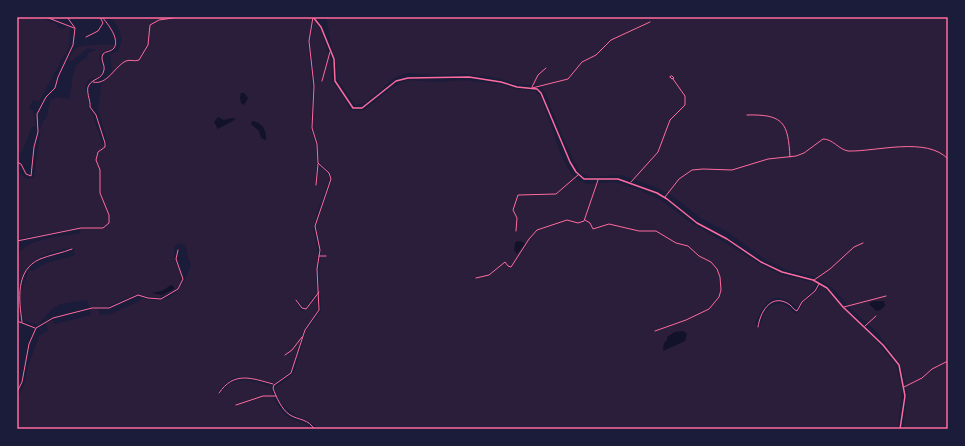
<svg xmlns="http://www.w3.org/2000/svg" width="965" height="446" font-family="'Fira Sans Condensed',sans-serif">
  <style>
    .green { fill: #2a1e3b }
    .water { fill: #12122b }
    .lines { fill: none; stroke-linecap: round; stroke-linejoin: round }
    .minor { stroke: #ff6b9d; stroke-width: 1 }
    .tertiary { stroke: #ff6b9d; stroke-width: 1.5 }
    .neatline { fill: none; stroke: #ff6b9d; stroke-width: 1.5 }
  </style>
  <rect width="100%" height="100%" fill="#1b1b3a"/>
  <g class="green">
    <polygon points="22,17 31,19 41,18 57,24 57,27 64,29 66,26 70,28 69,46 66,55 64,55 39,102 33,100 29,109 33,110 36,126 32,127 23,149 17,157 17,23"/>
    <path d="M110,17H312L308,44L312,87L311,130L316,146L317,164L315,185H316L319,166L326,172L330,179L319,207L313,228L318,253L316,275L317,292L305,308L297,299L295,300L301,310L304,311L318,295L317,311L303,332L292,368L288,374L274,383C248,379 235,368 217,393L219,394C236,373 249,381 271,386C270,395 281,412 288,417C297,422 305,421 311,429H17V398L25,383L28,366L39,336L48,330L46,324L53,320L55,324L91,315L90,309H98L100,315L111,314L141,300V298C171,306 182,291 191,265L188,258L186,246C182,242 178,243 174,247V258L182,276L180,284L174,291L158,298L137,294L106,307H89L87,300L60,304L53,308L38,325L23,320L20,294L29,269L32,271L46,263L75,255L73,247C45,254 31,255 19,283H17V256C28,237 61,237 80,233L79,228L17,239V172L27,179L34,177L41,125L47,116L50,100L57,97L69,99C74,85 68,64 87,58L88,53L96,50L88,48L70,62L69,60C71,56 72,51 75,49C79,44 110,44 114,45L112,49C84,57 112,63 98,78L89,79L85,87L88,98V107L92,113L103,146L108,145L98,110L101,85L112,71L110,54L118,51C125,39 119,26 110,17Z"/>
    <polygon points="326,17 948,17 948,429 903,429 907,397 905,380 900,364 877,332 850,308 834,289 815,277 787,270 766,260 729,233 702,219 674,197 658,188 621,175 591,177 580,173 565,143 546,94 539,85 516,84 497,78 466,74 441,75 407,73 394,78 365,103 355,105 337,79 336,60 332,49"/>
    <path d="M314,20L321,31L331,61L332,82L343,95L349,108L352,111L364,110L393,87L407,80L439,82L463,80L500,84L515,89L535,91L541,97L561,155L570,172L577,180L588,184L615,182L642,191L661,200L687,220L767,268L783,275L816,283C814,291 802,300 797,308C795,306 793,304 790,302C770,289 762,309 755,323L757,328L760,326C763,313 771,298 787,306C791,308 792,312 797,314L804,302L820,287H823L873,337L896,365L902,388L898,429H320C304,417 277,411 275,387L289,378L294,372L306,331L321,310L319,276L321,252L316,225L332,180L330,173L318,160V142L313,128L315,83L310,43Z"/>
  </g>
  <g class="water">
    <polygon points="244,93 248,98 244,105 241,103 240,97 241,93"/>
    <polygon points="218,117 224,120 232,118 236,119 218,129 214,122"/>
    <path d="M252,121C262,122 267,131 266,140L261,138L259,131L251,124Z"/>
    <polygon points="517,241 523,242 525,244 517,254 514,250 515,243"/>
    <polygon points="171,285 174,287 174,289 162,295 152,293 162,291"/>
    <polygon points="873,301 884,301 885,306 880,310 876,311 869,304"/>
    <polygon points="683,331 687,334 685,341 663,351 664,343 667,340 667,337 675,332"/>
  </g>
  <g class="lines">
    <g class="minor">
      <polyline points="26,17 36,17"/>
      <polyline points="46,17 74,28"/>
      <path d="M313,17L309,41L314,86L312,128L317,144L318,163L329,173L331,179L315,226L320,250L317,269L319,310L305,330L291,373L274,385L273,388C276,397 282,410 290,415C298,420 309,419 314,429"/>
      <polyline points="17,21 20,17"/>
      <polyline points="86,37 98,31 103,23 100,17"/>
      <polygon points="672,76 674,78 672,79 670,77"/>
      <polyline points="322,81 330,52"/>
      <path d="M93,82C107,86 115,66 126,61C130,59 134,62 139,60L148,45L150,25L159,20L173,18"/>
      <polyline points="532,87 538,75 546,68"/>
      <polyline points="532,88 568,79 582,62 596,55 611,40 650,22"/>
      <path d="M747,115C784,114 788,123 790,157"/>
      <polyline points="17,162 21,164 26,174 31,176 34,147 38,132 37,114 46,97 55,88 58,77 73,45 75,28 67,17"/>
      <polyline points="631,182 658,152 670,120 685,105 685,96 673,79"/>
      <polyline points="316,185 318,164"/>
      <path d="M665,197L679,179L692,170L703,169L732,170L768,159L796,156L804,153L823,139C833,139 838,149 848,151C875,152 927,136 948,159"/>
      <polyline points="585,220 590,223 593,229 609,224 639,231 656,231 676,243 688,246 699,256 711,262 717,269 720,277 721,290 719,297 709,309 686,320 655,331"/>
      <polyline points="516,231 517,218 513,210 518,195 556,194 578,175"/>
      <path d="M17,241L81,228H103L109,223V215L100,193V170L96,160L98,152L105,147V143L96,115L90,107C91,101 85,90 89,85C93,78 102,80 104,70C105,64 100,60 103,54C106,51 111,52 114,48C120,39 108,24 102,17"/>
      <polyline points="319,256 326,256"/>
      <polyline points="476,278 489,275 505,262 508,266 511,267 529,239 537,230 567,220 578,223 584,221 598,180"/>
      <polyline points="814,280 830,269 854,247 863,243"/>
      <polyline points="296,300 302,308 306,309 319,292"/>
      <polyline points="844,307 886,296"/>
      <polyline points="17,321 35,328"/>
      <path d="M22,322C19,300 15,270 40,259C50,255 62,253 72,249"/>
      <polyline points="865,326 876,316"/>
      <path d="M758,327C760,313 770,294 787,303C792,305 793,310 797,311L802,302L815,291L819,284"/>
      <polyline points="285,355 292,350 302,337"/>
      <polyline points="904,387 922,378 932,369 948,361"/>
      <polyline points="17,392 22,382 29,344 36,328 53,318 92,308 109,308 138,295 148,298 161,299 178,289 183,279 176,259 178,250"/>
      <path d="M219,393C234,371 251,378 273,384"/>
      <polyline points="236,405 263,396 276,396"/>
    </g>
    <polyline class="tertiary" points="313,17 321,27 334,59 335,81 353,108 362,108 396,81 408,78 469,77 501,82 517,87 537,89 541,93 570,162 576,172 584,179 618,179 657,193 667,199 697,223 727,239 761,262 782,272 813,280 827,288 843,307 883,345 899,365 905,396 900,429"/>
  </g>
  <rect width="965" height="446" fill="none" stroke="#1b1b3a" stroke-width="36"/>
  <rect x="18" y="18" width="929" height="410" class="neatline"/>
</svg>
